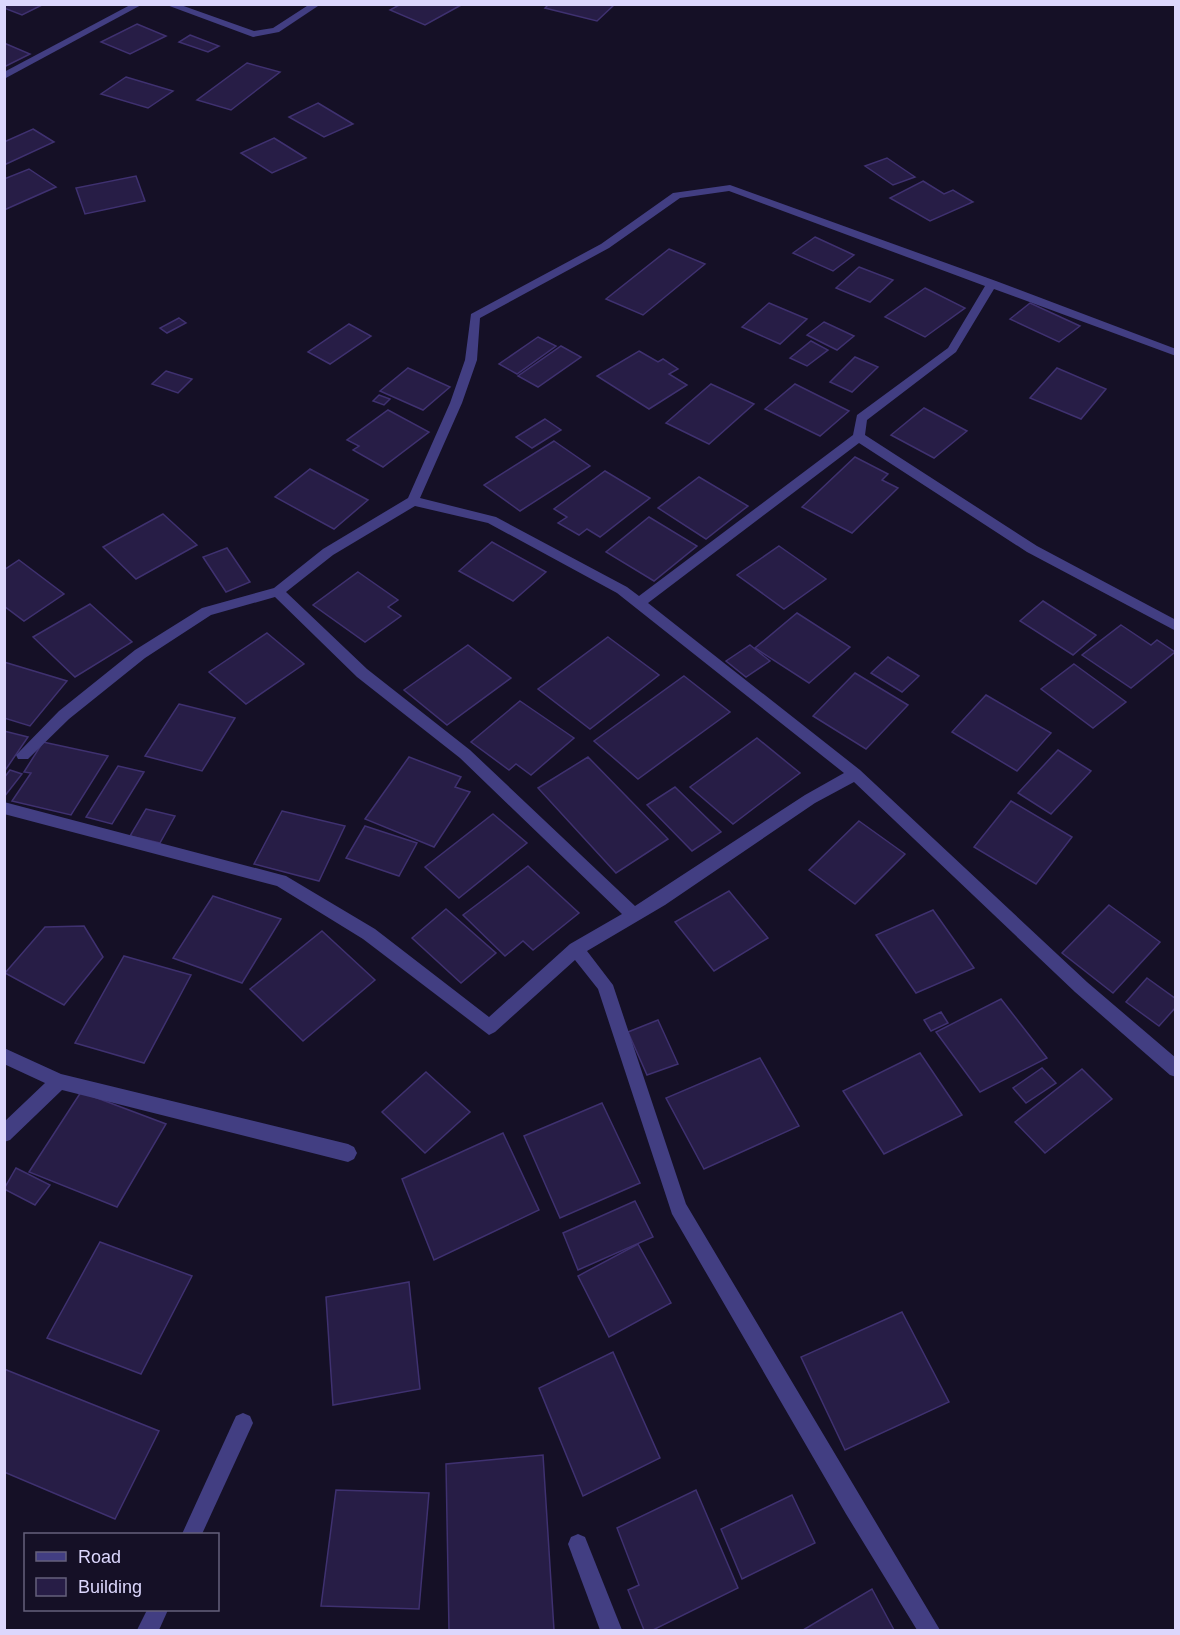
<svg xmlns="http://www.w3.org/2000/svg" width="1180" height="1635" font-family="Helvetica,sans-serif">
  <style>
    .building { fill: #271d46; stroke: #3f3170; stroke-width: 1.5 }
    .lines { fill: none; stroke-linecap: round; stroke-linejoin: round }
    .street { fill: #423e82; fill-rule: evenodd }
  </style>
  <rect width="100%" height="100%" fill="#151026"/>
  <g class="building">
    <polygon points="4,4 44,4 22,15 4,8"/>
    <polygon points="401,4 463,4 425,25 390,10"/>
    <polygon points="549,4 615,4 597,21 545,8"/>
    <polygon points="137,24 166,36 130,54 101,42"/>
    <polygon points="190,35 219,46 208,52 179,42"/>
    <polygon points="4,43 30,54 4,67"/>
    <polygon points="247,63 280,72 231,110 197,100"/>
    <polygon points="126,77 173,91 148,108 101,94"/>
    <polygon points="318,103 353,124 324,137 289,117"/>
    <polygon points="33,129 54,142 4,165 4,142"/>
    <polygon points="274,138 306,158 272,173 241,153"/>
    <polygon points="887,158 915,177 893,185 865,166"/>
    <polygon points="29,169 56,187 4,210 4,179"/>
    <polygon points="136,176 145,201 85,214 76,188"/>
    <polygon points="923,181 944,194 953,190 973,202 930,221 890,198"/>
    <polygon points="815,237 854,255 833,271 793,253"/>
    <polygon points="669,249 705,264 643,315 606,299"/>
    <polygon points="859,267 893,280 870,302 836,288"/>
    <polygon points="925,288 965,308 925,337 885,317"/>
    <polygon points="769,303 807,319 780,344 742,327"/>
    <polygon points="1030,303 1080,326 1059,342 1010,319"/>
    <polygon points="179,318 186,323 167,333 160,328"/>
    <polygon points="824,322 854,336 837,350 807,335"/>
    <polygon points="349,324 371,336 330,364 308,352"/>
    <polygon points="538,337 556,346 517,374 499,364"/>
    <polygon points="811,341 828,350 807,366 790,358"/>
    <polygon points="561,346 581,357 538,387 518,376"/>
    <polygon points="639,351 658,362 663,359 678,369 669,374 687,385 649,409 597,376"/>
    <polygon points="855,357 878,367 852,392 830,382"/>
    <polygon points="408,368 450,387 423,410 380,391"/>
    <polygon points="1057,368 1106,389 1081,419 1030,398"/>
    <polygon points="166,371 192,379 178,393 152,384"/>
    <polygon points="711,384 754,404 709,444 666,423"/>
    <polygon points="795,384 849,411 820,436 765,409"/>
    <polygon points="379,395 390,399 384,405 373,401"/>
    <polygon points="924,408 967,431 934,458 891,435"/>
    <polygon points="388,410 429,432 383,467 353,450 359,446 347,440"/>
    <polygon points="545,419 561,430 532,448 516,437"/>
    <polygon points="554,441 590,466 520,511 484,485"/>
    <polygon points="855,457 888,474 882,480 898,488 852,533 802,507"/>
    <polygon points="310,469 368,500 334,529 275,497"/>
    <polygon points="605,471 650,498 600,537 587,529 579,535 558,523 567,517 554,509"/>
    <polygon points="699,477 748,506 706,539 658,508"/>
    <polygon points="163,514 197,545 136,579 103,547"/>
    <polygon points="649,517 697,546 654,581 606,552"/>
    <polygon points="492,542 546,572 513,601 459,571"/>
    <polygon points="779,546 826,579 784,609 737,575"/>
    <polygon points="227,548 250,582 226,592 203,557"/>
    <polygon points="19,560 64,594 24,621 4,606 4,570"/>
    <polygon points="358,572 398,600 388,607 401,616 365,642 313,605"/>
    <polygon points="1043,601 1096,635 1073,655 1020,621"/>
    <polygon points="90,604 132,642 75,677 33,637"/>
    <polygon points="797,613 850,647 809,683 755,648"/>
    <polygon points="1121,625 1151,645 1157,640 1175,652 1131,688 1082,655"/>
    <polygon points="267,633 304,664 246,704 209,672"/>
    <polygon points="608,637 659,675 590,729 538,689"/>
    <polygon points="468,645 511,678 447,725 404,690"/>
    <polygon points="750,645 770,661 746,677 726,661"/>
    <polygon points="888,657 919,676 902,692 871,673"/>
    <polygon points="4,662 67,681 30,726 4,718"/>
    <polygon points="1074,664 1126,702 1093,728 1041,689"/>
    <polygon points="855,673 908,705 866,749 813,716"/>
    <polygon points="684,676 730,712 638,779 594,741"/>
    <polygon points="986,695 1051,733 1017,771 952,732"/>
    <polygon points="520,701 574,738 531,775 516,764 509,770 471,742"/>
    <polygon points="179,704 235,718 202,771 145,756"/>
    <polygon points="4,731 28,737 4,772"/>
    <polygon points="757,738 800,773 733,824 690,787"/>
    <polygon points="43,742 108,756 71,815 12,801 31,773 24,772"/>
    <polygon points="1058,750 1091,771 1051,814 1018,793"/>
    <polygon points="409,757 461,777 455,787 470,792 434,847 365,819"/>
    <polygon points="588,757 668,839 616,873 538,788"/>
    <polygon points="118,766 144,772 112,824 86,817"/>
    <polygon points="10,770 22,774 4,797 4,778"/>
    <polygon points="675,787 721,832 692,851 647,805"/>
    <polygon points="1011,801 1072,837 1036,884 974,847"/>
    <polygon points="146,809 175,816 160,843 130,836"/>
    <polygon points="282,811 345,826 319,881 254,864"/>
    <polygon points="493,814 527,843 459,898 425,867"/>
    <polygon points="859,821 905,854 855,904 809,870"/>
    <polygon points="365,826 417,843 399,876 346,858"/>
    <polygon points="528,866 579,913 533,950 523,941 505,956 463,915"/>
    <polygon points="729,891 768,938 714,971 675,922"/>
    <polygon points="213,896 281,919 242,983 173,958"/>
    <polygon points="1109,905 1160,942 1113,993 1062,953"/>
    <polygon points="446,909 496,953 461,983 412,938"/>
    <polygon points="933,910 974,968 916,993 876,935"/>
    <polygon points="84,926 103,957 64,1005 5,973 45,927"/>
    <polygon points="322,931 375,980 303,1041 250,989"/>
    <polygon points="124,956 191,975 144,1063 75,1043"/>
    <polygon points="1147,978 1176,999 1176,1007 1159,1026 1126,1002"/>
    <polygon points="1001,999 1047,1058 980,1092 936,1032"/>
    <polygon points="941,1012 948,1023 931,1031 924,1020"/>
    <polygon points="658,1020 678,1064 647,1075 628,1032"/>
    <polygon points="920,1053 962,1115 884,1154 843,1091"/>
    <polygon points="760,1058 799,1126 704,1169 666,1098"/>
    <polygon points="1042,1068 1056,1083 1026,1103 1013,1088"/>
    <polygon points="1082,1069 1112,1099 1045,1153 1015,1122"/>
    <polygon points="426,1072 470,1112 425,1153 382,1112"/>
    <polygon points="81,1092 166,1124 117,1207 29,1172"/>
    <polygon points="602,1103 640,1183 560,1218 524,1136"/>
    <polygon points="503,1133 539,1210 434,1260 402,1179"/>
    <polygon points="16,1168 50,1185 35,1205 4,1189"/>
    <polygon points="635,1201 653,1237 578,1270 563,1233"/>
    <polygon points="100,1242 192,1276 141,1374 47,1338"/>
    <polygon points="638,1244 671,1303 609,1337 578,1276"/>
    <polygon points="409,1282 420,1389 333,1405 326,1297"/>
    <polygon points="902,1312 949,1402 845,1450 801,1357"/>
    <polygon points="613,1352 660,1458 583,1496 539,1388"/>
    <polygon points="4,1369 159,1431 115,1519 4,1472"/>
    <polygon points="543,1455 554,1630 449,1630 446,1464"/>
    <polygon points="336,1490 429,1493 419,1609 321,1606"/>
    <polygon points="696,1490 738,1588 653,1630 644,1630 628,1590 639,1585 617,1528"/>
    <polygon points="792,1495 815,1543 742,1579 721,1529"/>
    <polygon points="872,1589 894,1630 803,1630"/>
  </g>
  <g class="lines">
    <g class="street">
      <polygon points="132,4 143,4 4,79 4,72"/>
      <polygon points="164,4 178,4 254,31 273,28 310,4 321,4 279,32 253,37"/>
      <path d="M730,185L996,281L1176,349V356L994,289L956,352L867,420L865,435L1037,546L1176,620V631L1027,552L859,443L648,603L860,770L1087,982L1176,1058V1077L1170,1075L1075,992L854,782L815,803L665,905L587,951L613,985L686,1204L940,1630H917L846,1514L672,1214L598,989L575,960L495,1032L489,1035L363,939L277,886L4,814V802L286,876L375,929L489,1017L570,944L622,914L460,758L357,677L275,597L211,615L145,658L69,719L28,759H18L16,755L59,711L135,650L202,608L274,588L323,549L408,498L450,403L465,360L471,314L601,244L673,193ZM729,191L985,286L948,348L857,415L853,435L639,596L627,587L496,517L420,498L462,403L477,360L480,318L609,248L680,198ZM415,506L488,523L617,593L844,773L805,795L635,906L470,750L367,669L286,592L333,555Z"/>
      <polygon points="4,1048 61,1074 348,1144 354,1147 357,1153 354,1159 348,1162 62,1090 10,1140 4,1142 4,1122 45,1083 4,1064"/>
      <polygon points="243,1413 250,1416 253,1423 202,1534 182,1534 236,1416"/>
      <polygon points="578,1534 585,1537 622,1630 600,1630 568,1544 571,1537"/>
      <polygon points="147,1610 168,1610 159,1630 137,1630"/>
    </g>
  </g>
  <rect width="1180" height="1635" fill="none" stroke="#dcd7fd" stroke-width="12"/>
  <rect x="24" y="1533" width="195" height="78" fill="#151026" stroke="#65607c" stroke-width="1.5"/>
  <rect x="36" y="1552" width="30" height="9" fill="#423e82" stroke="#65607c" stroke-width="1.5"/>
  <text x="78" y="1563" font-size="18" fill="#dcd7fd">Road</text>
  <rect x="36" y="1578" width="30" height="18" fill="#271d46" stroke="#65607c" stroke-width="1.5"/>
  <text x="78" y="1593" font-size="18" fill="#dcd7fd">Building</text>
</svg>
